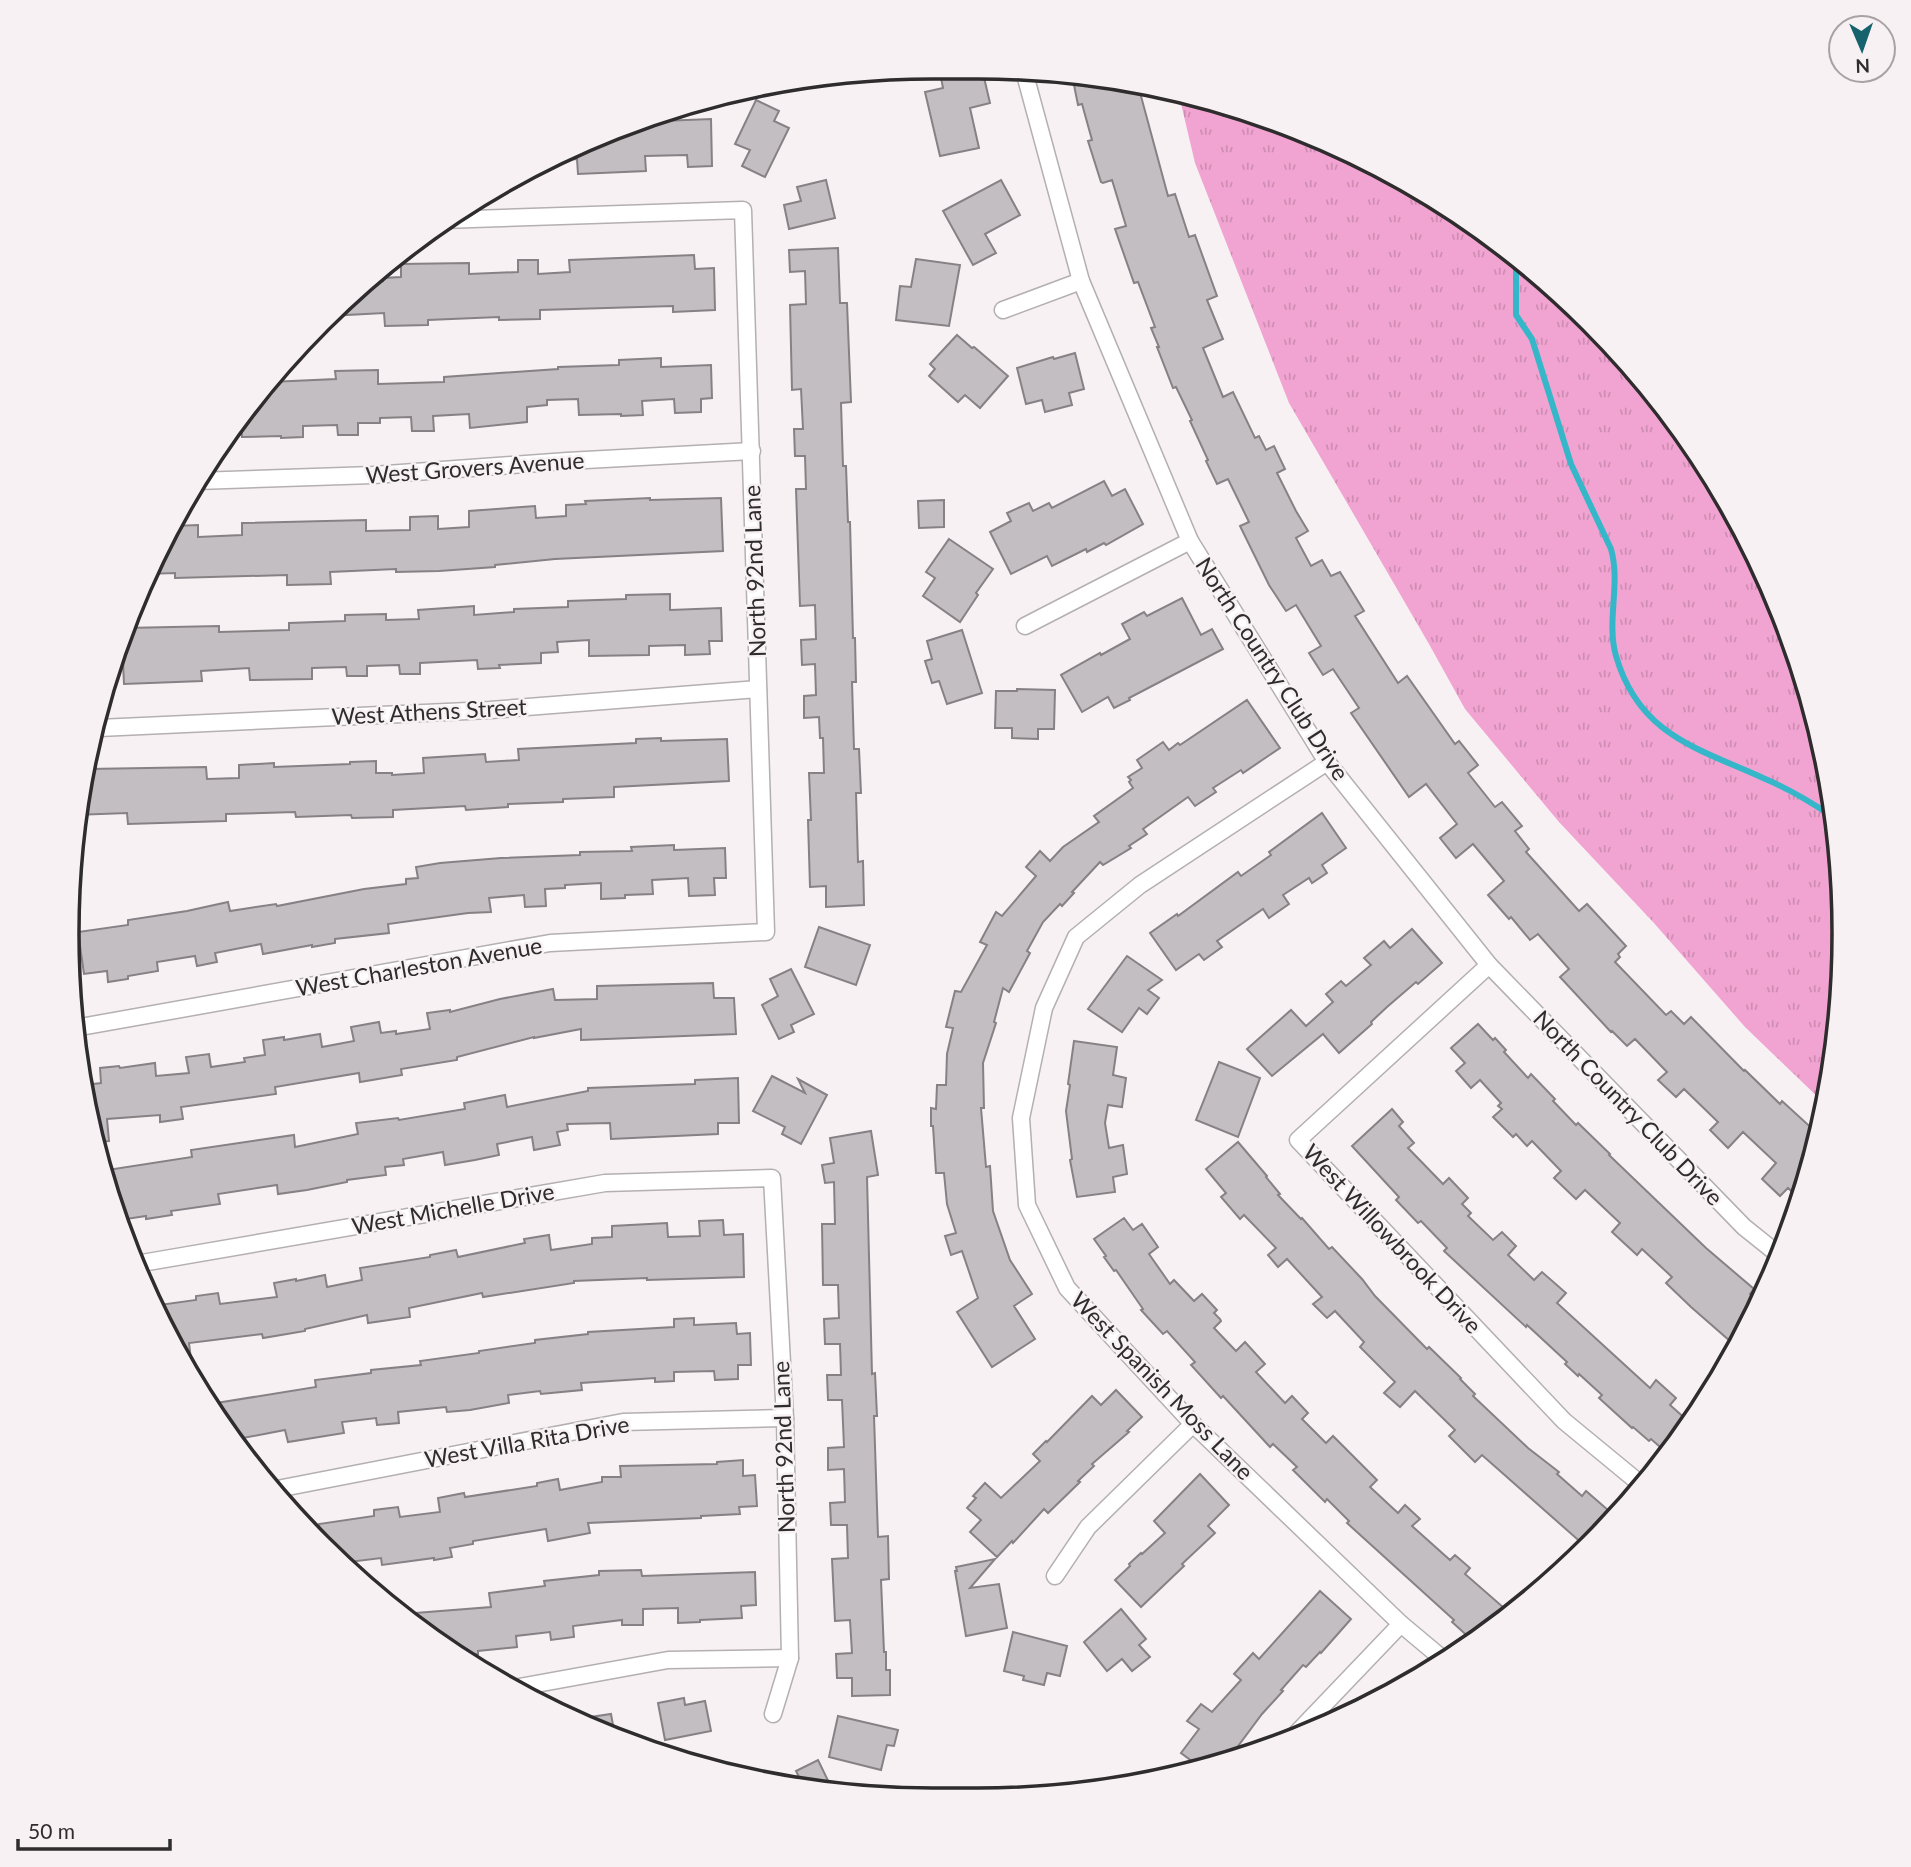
<svg xmlns="http://www.w3.org/2000/svg" width="1911" height="1867" font-family="Lato,sans-serif">
  <style>
    .grass { fill: url(#grass-tufts) }
    .lines { fill: none; stroke-linecap: round; stroke-linejoin: round }
    .stream { stroke: #36b7c9; stroke-width: 6 }
    .building { fill: #c3bec1; stroke: #868184; stroke-width: 2 }
    .street-casing { stroke: #b4afb2; stroke-width: 19 }
    .street { stroke: #fff; stroke-width: 16 }
    .labels { text-anchor: middle; stroke-width: 5; stroke-linejoin: round; paint-order: stroke }
    .street-label { font-size: 23px; fill: #2e2c2d; stroke: #f7f1f4 }
    .rim { fill: none; stroke: #2e2c2d; stroke-width: 3.5 }
  </style>
  <defs>
    <pattern id="grass-tufts" width="24" height="20" patternUnits="userSpaceOnUse" patternTransform="scale(1.75)"><rect width="24" height="20" fill="#f1a4d1"/><path d="M3 7l-1-3M5 7V3M7 7l1-3M15 17l-1-3M17 17v-4M19 17l1-3" fill="none" stroke="#cf8db4"/></pattern>
  </defs>
  <rect width="100%" height="100%" fill="#f7f1f4"/>
  <polygon class="grass" points="1179,95 1257,113 1411,183 1549,282 1666,406 1755,550 1815,709 1843,877 1837,1047 1824,1103 1745,1027 1653,922 1559,822 1465,709 1429,644 1289,403 1195,163"/>
  <g class="lines">
    <path class="stream" d="M1516,258V315L1532,339L1571,464L1611,549C1621,584 1606,621 1616,656C1639,735 1697,748 1763,778C1787,788 1811,802 1833,817"/>
  </g>
  <g class="building">
    <polygon points="939,67 982,69 990,103 970,108 979,148 940,156 925,92 943,88"/>
    <polygon points="1095,75 1138,85 1168,196 1175,194 1189,237 1195,235 1217,296 1207,300 1223,339 1203,348 1223,397 1233,392 1255,438 1259,436 1266,450 1274,446 1285,469 1277,473 1296,511 1308,531 1296,538 1311,566 1322,560 1331,576 1340,572 1364,611 1355,616 1398,683 1407,676 1455,744 1459,741 1478,765 1468,773 1495,807 1502,802 1522,826 1515,831 1529,849 1526,852 1579,911 1587,904 1626,946 1618,954 1620,957 1615,962 1666,1015 1671,1011 1684,1024 1691,1017 1744,1071 1745,1070 1780,1104 1782,1101 1817,1133 1801,1200 1788,1188 1780,1196 1762,1179 1776,1163 1743,1132 1728,1148 1710,1130 1718,1122 1684,1089 1676,1097 1658,1080 1667,1072 1635,1039 1627,1046 1612,1031 1611,1032 1560,977 1569,969 1538,934 1530,940 1511,917 1509,919 1488,895 1504,881 1473,844 1456,858 1440,838 1457,824 1426,784 1409,797 1351,713 1359,708 1333,669 1323,675 1309,653 1321,646 1296,605 1286,611 1269,585 1240,526 1249,522 1228,479 1217,484 1206,461 1208,460 1190,421 1192,420 1176,387 1173,388 1157,347 1159,347 1151,328 1155,327 1138,282 1134,283 1115,229 1126,226 1112,180 1103,183 1101,182 1088,141 1092,140 1082,104 1078,105 1073,80"/>
    <polygon points="756,100 779,111 774,121 789,128 765,177 742,166 750,150 735,144"/>
    <polygon points="711,119 712,166 688,167 687,155 645,156 646,171 578,174 577,159 550,160 601,133 637,122"/>
    <polygon points="826,180 835,218 789,229 784,205 801,201 797,187"/>
    <polygon points="1001,180 1020,215 985,234 996,253 973,265 943,211"/>
    <polygon points="838,248 840,303 847,303 851,402 841,403 843,466 846,466 848,522 850,522 853,638 855,638 856,682 852,682 854,749 859,749 861,793 856,793 858,862 863,861 864,905 826,907 826,886 810,887 808,820 811,820 809,773 824,773 823,738 820,738 819,717 804,718 804,696 816,695 815,664 802,665 801,640 816,639 815,605 800,606 796,489 806,489 805,456 795,456 794,429 803,429 801,389 792,390 790,305 806,304 805,271 790,272 789,250"/>
    <polygon points="694,255 695,269 714,268 715,310 673,312 673,306 540,310 540,319 499,320 499,317 428,320 428,325 385,326 384,313 327,316 368,282 383,281 383,278 401,277 401,264 469,263 469,274 518,272 518,260 538,260 538,274 570,272 569,260"/>
    <polygon points="916,259 960,265 949,326 896,320 900,286 911,287"/>
    <polygon points="957,335 972,348 974,347 1008,376 980,408 965,395 958,402 929,376 935,369 930,364"/>
    <polygon points="1075,353 1084,389 1069,393 1072,405 1045,412 1042,400 1026,404 1017,368 1053,357 1054,359"/>
    <polygon points="661,358 661,367 711,365 712,398 701,399 701,412 675,413 674,399 642,401 643,415 621,416 621,414 579,415 578,399 547,400 547,405 527,407 527,422 470,428 469,414 433,416 434,431 412,431 411,417 380,418 380,423 358,423 358,435 338,435 337,425 303,426 303,437 281,438 281,436 242,437 241,417 270,382 336,379 335,371 378,370 378,384 444,382 444,377 558,369 558,367 619,365 619,360"/>
    <polygon points="1104,481 1112,496 1125,489 1143,524 1106,545 1104,543 1087,552 1086,549 1052,566 1047,556 1011,574 990,532 1011,521 1007,513 1029,503 1033,511 1049,503 1052,508"/>
    <polygon points="650,498 650,500 721,498 723,551 555,559 495,565 495,567 439,571 396,572 396,569 330,572 331,584 287,585 287,575 175,578 175,573 148,574 173,526 198,525 198,537 242,535 242,523 366,520 366,531 410,530 410,517 438,516 438,529 469,527 469,511 535,506 536,518 566,516 566,505 586,504 585,501"/>
    <polygon points="944,500 944,527 919,528 918,501"/>
    <polygon points="949,539 993,569 976,593 978,595 960,622 923,596 935,578 926,572"/>
    <polygon points="670,594 670,610 721,608 722,641 709,641 710,654 685,655 685,645 649,646 649,655 589,656 589,640 557,642 558,652 541,653 541,663 499,665 500,668 478,669 477,660 420,663 420,674 400,674 399,665 367,666 367,676 347,676 346,667 312,668 312,679 250,680 249,668 201,671 202,681 124,684 122,640 125,628 219,626 219,632 289,630 289,623 345,621 345,615 386,614 386,620 419,619 418,610 474,606 474,615 514,612 514,609 568,607 568,601 626,599 626,595"/>
    <polygon points="1182,598 1201,635 1212,629 1223,649 1129,698 1130,700 1114,708 1108,697 1082,712 1061,675 1100,653 1101,655 1130,639 1122,624 1144,612 1147,616"/>
    <polygon points="962,630 982,693 947,704 939,681 932,683 925,661 932,659 927,641"/>
    <polygon points="1017,689 1055,690 1054,729 1038,729 1038,739 1012,738 1012,728 995,728 996,691 1017,691"/>
    <polygon points="1247,700 1280,748 1243,773 1241,770 1213,788 1216,792 1195,806 1188,797 1143,829 1147,834 1129,846 1131,848 1103,865 1100,862 1072,892 1074,893 1062,906 1060,904 1043,922 1027,951 1030,953 1009,992 1003,988 994,1022 996,1023 983,1063 984,1108 981,1108 986,1167 990,1166 993,1211 1010,1260 1032,1294 1014,1306 1035,1339 992,1367 957,1312 978,1298 962,1251 951,1255 945,1236 956,1233 947,1204 944,1173 936,1173 933,1126 931,1126 931,1108 936,1109 937,1085 946,1085 947,1054 953,1028 946,1027 955,991 961,992 987,945 980,942 996,912 1002,916 1036,876 1026,867 1040,851 1050,861 1063,847 1099,822 1094,816 1133,788 1129,782 1131,780 1128,777 1142,768 1137,760 1163,742 1169,750 1178,743 1180,745"/>
    <polygon points="661,738 661,741 727,739 729,781 614,787 614,797 563,799 563,802 508,804 508,807 466,810 465,806 393,810 393,817 352,818 351,815 296,817 295,812 226,814 226,821 128,824 127,813 75,815 88,769 206,767 207,779 239,778 239,765 274,763 274,767 350,764 350,762 376,761 376,773 392,773 392,775 424,773 423,758 485,754 486,762 519,760 518,749 636,743 636,739"/>
    <polygon points="1322,813 1346,848 1322,865 1327,873 1312,883 1309,878 1283,895 1289,904 1269,918 1263,909 1217,941 1222,947 1204,960 1199,954 1176,970 1150,933 1177,914 1178,916 1238,872 1241,876 1271,855 1269,852"/>
    <polygon points="674,845 674,850 725,848 726,878 714,878 715,895 689,896 688,878 652,880 653,894 625,895 625,898 601,899 601,883 565,885 565,888 545,889 546,906 525,907 524,895 489,898 491,912 468,913 388,924 389,933 335,939 335,943 312,947 312,945 263,954 261,944 215,953 217,962 197,966 195,956 157,962 158,971 128,976 128,979 108,982 107,971 84,974 78,932 128,925 128,920 187,911 228,902 230,911 276,904 277,906 364,889 406,884 406,879 418,878 416,867 440,863 501,858 580,855 580,852 632,851 631,847"/>
    <polygon points="819,927 870,945 856,985 805,967"/>
    <polygon points="1412,929 1442,963 1418,984 1416,982 1387,1007 1371,1022 1372,1024 1339,1053 1323,1034 1272,1076 1247,1049 1291,1010 1306,1026 1333,1002 1326,994 1341,981 1346,986 1371,965 1364,958 1384,941 1390,948"/>
    <polygon points="1127,956 1162,980 1148,990 1159,998 1147,1014 1139,1008 1122,1032 1088,1009"/>
    <polygon points="791,969 814,1014 791,1025 794,1032 779,1039 762,1005 778,996 770,979"/>
    <polygon points="713,983 714,998 734,998 736,1034 581,1040 581,1029 534,1038 534,1037 457,1057 457,1060 401,1069 402,1075 360,1082 359,1073 275,1087 276,1094 181,1107 183,1119 160,1122 160,1115 107,1119 109,1141 93,1142 84,1085 101,1083 100,1068 119,1066 120,1068 155,1063 156,1076 189,1073 186,1057 209,1054 211,1067 245,1062 244,1058 265,1055 263,1040 284,1037 284,1040 320,1034 322,1047 354,1041 351,1027 379,1022 381,1033 396,1031 396,1034 430,1029 427,1013 450,1010 450,1012 500,999 553,989 555,1000 597,999 597,986"/>
    <polygon points="1478,1024 1493,1040 1495,1038 1506,1050 1504,1052 1528,1078 1531,1074 1555,1099 1553,1101 1576,1125 1578,1123 1610,1154 1609,1155 1706,1248 1754,1289 1750,1294 1758,1301 1741,1338 1736,1334 1730,1341 1691,1307 1666,1283 1672,1277 1642,1249 1637,1255 1612,1232 1620,1223 1585,1190 1576,1199 1554,1178 1561,1171 1532,1141 1527,1146 1516,1134 1513,1137 1493,1117 1502,1109 1498,1106 1501,1103 1480,1080 1471,1088 1456,1071 1465,1063 1451,1048"/>
    <polygon points="1074,1041 1117,1047 1113,1075 1126,1078 1122,1107 1108,1105 1105,1123 1109,1148 1123,1145 1127,1174 1113,1177 1115,1192 1077,1197 1070,1160 1072,1159 1066,1111 1070,1085 1068,1084"/>
    <polygon points="1219,1062 1260,1078 1238,1137 1196,1120"/>
    <polygon points="772,1076 805,1093 798,1079 827,1095 801,1144 782,1134 785,1127 753,1111"/>
    <polygon points="738,1078 739,1123 718,1123 718,1134 611,1139 610,1123 567,1124 568,1130 557,1132 560,1145 534,1150 532,1137 497,1144 499,1155 475,1160 445,1165 443,1152 403,1159 404,1165 385,1167 386,1175 347,1180 347,1182 307,1190 278,1194 277,1185 218,1194 220,1204 171,1211 172,1215 146,1219 146,1216 120,1220 101,1171 192,1157 191,1150 294,1135 295,1147 358,1134 356,1123 398,1118 399,1120 465,1109 464,1103 505,1095 507,1107 588,1091 588,1088 695,1084 695,1080"/>
    <polygon points="1392,1109 1403,1122 1399,1126 1414,1143 1408,1148 1443,1184 1449,1178 1468,1198 1462,1204 1471,1213 1468,1216 1493,1240 1502,1232 1516,1246 1508,1255 1534,1280 1542,1272 1566,1293 1557,1303 1650,1388 1656,1380 1676,1398 1670,1405 1689,1422 1667,1453 1651,1439 1649,1441 1633,1427 1632,1428 1599,1398 1602,1395 1579,1374 1578,1376 1565,1364 1567,1362 1527,1325 1526,1327 1444,1251 1447,1248 1421,1221 1418,1223 1396,1200 1399,1197 1352,1146"/>
    <polygon points="871,1131 878,1175 867,1177 872,1374 875,1373 877,1416 874,1416 878,1537 888,1536 889,1579 881,1580 884,1652 886,1652 886,1670 890,1670 890,1695 852,1696 852,1678 837,1678 836,1654 852,1653 850,1620 835,1621 832,1559 848,1558 847,1525 831,1525 830,1503 845,1502 844,1469 828,1470 828,1448 844,1447 842,1400 828,1400 827,1375 841,1375 840,1344 825,1344 824,1319 839,1318 838,1285 823,1285 822,1224 835,1224 834,1182 825,1183 822,1165 834,1163 830,1138"/>
    <polygon points="1238,1142 1267,1176 1266,1177 1280,1194 1278,1195 1301,1219 1302,1218 1329,1249 1332,1247 1362,1279 1375,1296 1427,1349 1429,1347 1461,1378 1460,1379 1475,1394 1473,1396 1528,1448 1559,1472 1557,1474 1582,1496 1586,1491 1616,1517 1585,1546 1482,1455 1475,1462 1449,1436 1455,1430 1415,1391 1400,1407 1384,1393 1395,1382 1360,1347 1364,1342 1335,1311 1327,1318 1313,1304 1322,1297 1287,1259 1278,1267 1268,1255 1276,1248 1244,1215 1240,1219 1221,1197 1226,1193 1206,1169"/>
    <polygon points="1124,1218 1133,1230 1142,1224 1158,1247 1149,1254 1170,1284 1174,1280 1194,1301 1202,1294 1217,1310 1214,1313 1220,1319 1221,1321 1214,1328 1236,1351 1245,1342 1265,1364 1256,1372 1285,1403 1292,1396 1308,1413 1302,1419 1326,1443 1333,1436 1377,1480 1370,1487 1398,1513 1405,1505 1420,1519 1412,1526 1450,1560 1455,1555 1470,1568 1465,1574 1512,1615 1505,1622 1473,1641 1452,1622 1454,1620 1347,1523 1349,1521 1327,1499 1325,1502 1293,1470 1297,1467 1273,1444 1270,1447 1223,1396 1221,1398 1191,1365 1195,1362 1167,1331 1163,1334 1141,1310 1143,1309 1116,1270 1114,1271 1104,1257 1106,1256 1094,1239"/>
    <polygon points="723,1220 724,1235 743,1234 744,1277 647,1280 647,1278 574,1281 574,1283 483,1297 482,1293 409,1308 410,1317 368,1323 367,1315 305,1329 305,1331 263,1338 262,1334 189,1343 193,1376 156,1317 152,1306 196,1300 196,1296 218,1293 220,1304 277,1297 274,1283 296,1279 296,1281 325,1275 327,1287 362,1280 360,1268 430,1257 430,1255 456,1250 458,1257 525,1243 524,1239 549,1235 551,1250 592,1244 592,1238 612,1237 612,1226 667,1223 668,1237 700,1236 699,1221"/>
    <polygon points="694,1318 694,1325 736,1323 737,1334 750,1333 751,1365 738,1365 738,1379 715,1380 714,1371 674,1372 674,1381 655,1382 655,1378 581,1383 582,1390 541,1394 540,1391 508,1395 509,1403 470,1410 447,1412 446,1407 398,1412 399,1423 377,1425 376,1418 342,1422 344,1433 288,1442 285,1430 233,1440 210,1404 316,1387 315,1380 371,1373 371,1370 421,1365 420,1361 479,1353 479,1351 535,1343 535,1340 588,1334 588,1332 674,1327 674,1319"/>
    <polygon points="1116,1390 1142,1417 1127,1431 1129,1432 1092,1464 1094,1466 1078,1481 1080,1482 1048,1513 1044,1509 1013,1543 1012,1541 997,1557 970,1532 981,1520 967,1508 976,1498 973,1496 985,1483 1001,1498 1040,1461 1033,1454 1046,1441 1047,1442 1092,1396 1101,1405"/>
    <polygon points="743,1460 743,1476 755,1475 757,1506 739,1507 740,1514 701,1516 701,1518 588,1523 590,1533 548,1541 546,1529 473,1541 473,1544 450,1548 452,1557 434,1560 434,1558 382,1565 381,1558 341,1563 321,1542 319,1524 374,1516 374,1510 398,1507 400,1517 440,1512 438,1498 464,1493 465,1497 537,1486 537,1483 558,1479 560,1490 602,1482 602,1477 621,1477 620,1466 717,1464 717,1462"/>
    <polygon points="1200,1474 1229,1505 1208,1526 1215,1533 1182,1564 1184,1566 1141,1607 1115,1580 1130,1566 1129,1564 1141,1553 1142,1554 1165,1533 1154,1521"/>
    <polygon points="995,1559 970,1588 999,1584 1007,1628 966,1636 955,1571 957,1571 956,1567"/>
    <polygon points="641,1570 642,1576 755,1572 756,1605 741,1606 742,1618 700,1620 700,1622 678,1623 678,1608 643,1609 643,1625 622,1625 622,1620 573,1626 574,1637 551,1640 550,1632 516,1636 517,1647 478,1651 478,1654 460,1656 402,1614 491,1607 489,1593 545,1586 544,1581 599,1575 599,1571"/>
    <polygon points="1320,1591 1351,1619 1321,1653 1320,1652 1306,1667 1303,1665 1281,1690 1283,1691 1262,1714 1227,1761 1204,1770 1181,1753 1199,1729 1187,1721 1201,1704 1212,1712 1241,1680 1234,1674 1253,1653 1259,1659"/>
    <polygon points="1121,1609 1146,1639 1139,1645 1150,1657 1132,1671 1122,1659 1107,1671 1084,1642"/>
    <polygon points="1013,1632 1067,1646 1060,1676 1047,1673 1044,1685 1023,1680 1024,1676 1004,1671"/>
    <polygon points="684,1698 685,1705 705,1701 711,1731 665,1740 658,1703"/>
    <polygon points="611,1714 615,1736 577,1719"/>
    <polygon points="838,1716 898,1730 894,1746 887,1745 881,1770 829,1757"/>
    <polygon points="818,1760 834,1793 821,1793 805,1789 796,1771"/>
  </g>
  <g class="lines">
    <defs>
      <g id="street">
        <polyline points="1024,71 1081,281 1190,541 1327,762 1489,965 1744,1227 1779,1255"/>
        <polyline points="1003,310 1081,281"/>
        <polyline points="197,481 373,475 567,461 752,451"/>
        <polyline points="1025,626 1190,541"/>
        <polyline points="99,728 490,710 758,689"/>
        <polyline points="1327,762 1140,885 1076,937 1044,1008 1021,1118 1027,1205 1067,1288 1193,1424 1401,1624 1444,1660"/>
        <polyline points="1489,965 1298,1140 1564,1421 1643,1486"/>
        <polyline points="75,1028 550,943 766,932 743,210 443,220"/>
        <polyline points="136,1264 605,1183 772,1178 785,1418 790,1658 773,1714"/>
        <polyline points="272,1490 623,1422 785,1418"/>
        <polyline points="1055,1576 1088,1527 1193,1424"/>
        <polyline points="509,1689 668,1660 790,1658"/>
        <polyline points="1293,1737 1401,1624"/>
      </g>
    </defs>
    <use href="#street" class="street-casing"/>
    <use href="#street" class="street"/>
  </g>
  <g class="labels">
    <g class="street-label">
      <text transform="translate(475 468) rotate(-4)" y="8">West Grovers Avenue</text>
      <text transform="translate(755 571) rotate(-92)" y="8">North 92nd Lane</text>
      <text transform="translate(1272 669) rotate(57)" y="8">North Country Club Drive</text>
      <text transform="translate(429 712) rotate(-3)" y="8">West Athens Street</text>
      <text transform="translate(419 967) rotate(-10)" y="8">West Charleston Avenue</text>
      <text transform="translate(1628 1108) rotate(46)" y="8">North Country Club Drive</text>
      <text transform="translate(453 1209) rotate(-10)" y="8">West Michelle Drive</text>
      <text transform="translate(1392 1239) rotate(47)" y="8">West Willowbrook Drive</text>
      <text transform="translate(1162 1386) rotate(46)" y="8">West Spanish Moss Lane</text>
      <text transform="translate(527 1442) rotate(-10)" y="8">West Villa Rita Drive</text>
      <text transform="translate(784 1447) rotate(-92)" y="8">North 92nd Lane</text>
    </g>
  </g>
  <path d="M0 0H1911V1867H0ZM933 79H978A854 854 0 0 1 1832 933V934A854 854 0 0 1 978 1788H933A854 854 0 0 1 79 934V933A854 854 0 0 1 933 79Z" fill="#f7f1f4" fill-rule="evenodd"/>
  <path class="rim" d="M933 79H978A854 854 0 0 1 1832 933V934A854 854 0 0 1 978 1788H933A854 854 0 0 1 79 934V933A854 854 0 0 1 933 79Z"/>
  <g transform="translate(1862 49) rotate(178)"><circle r="33" fill="#f7f1f4" stroke="#a7a2a4" stroke-width="2"/>
  <path d="M0-5L12 26L0 18L-12 26Z" fill="#16636d"/>
  <text y="-10" font-size="19" font-weight="bold" text-anchor="middle" fill="#2e2c2d">N</text>
  </g>
  <path d="M18 1839v10h152v-10" fill="none" stroke="#2e2c2d" stroke-width="3.5"/>
  <text x="28" y="1839" font-size="21" fill="#2e2c2d" stroke="#f7f1f4" stroke-width="5" paint-order="stroke">50 m</text>
</svg>
